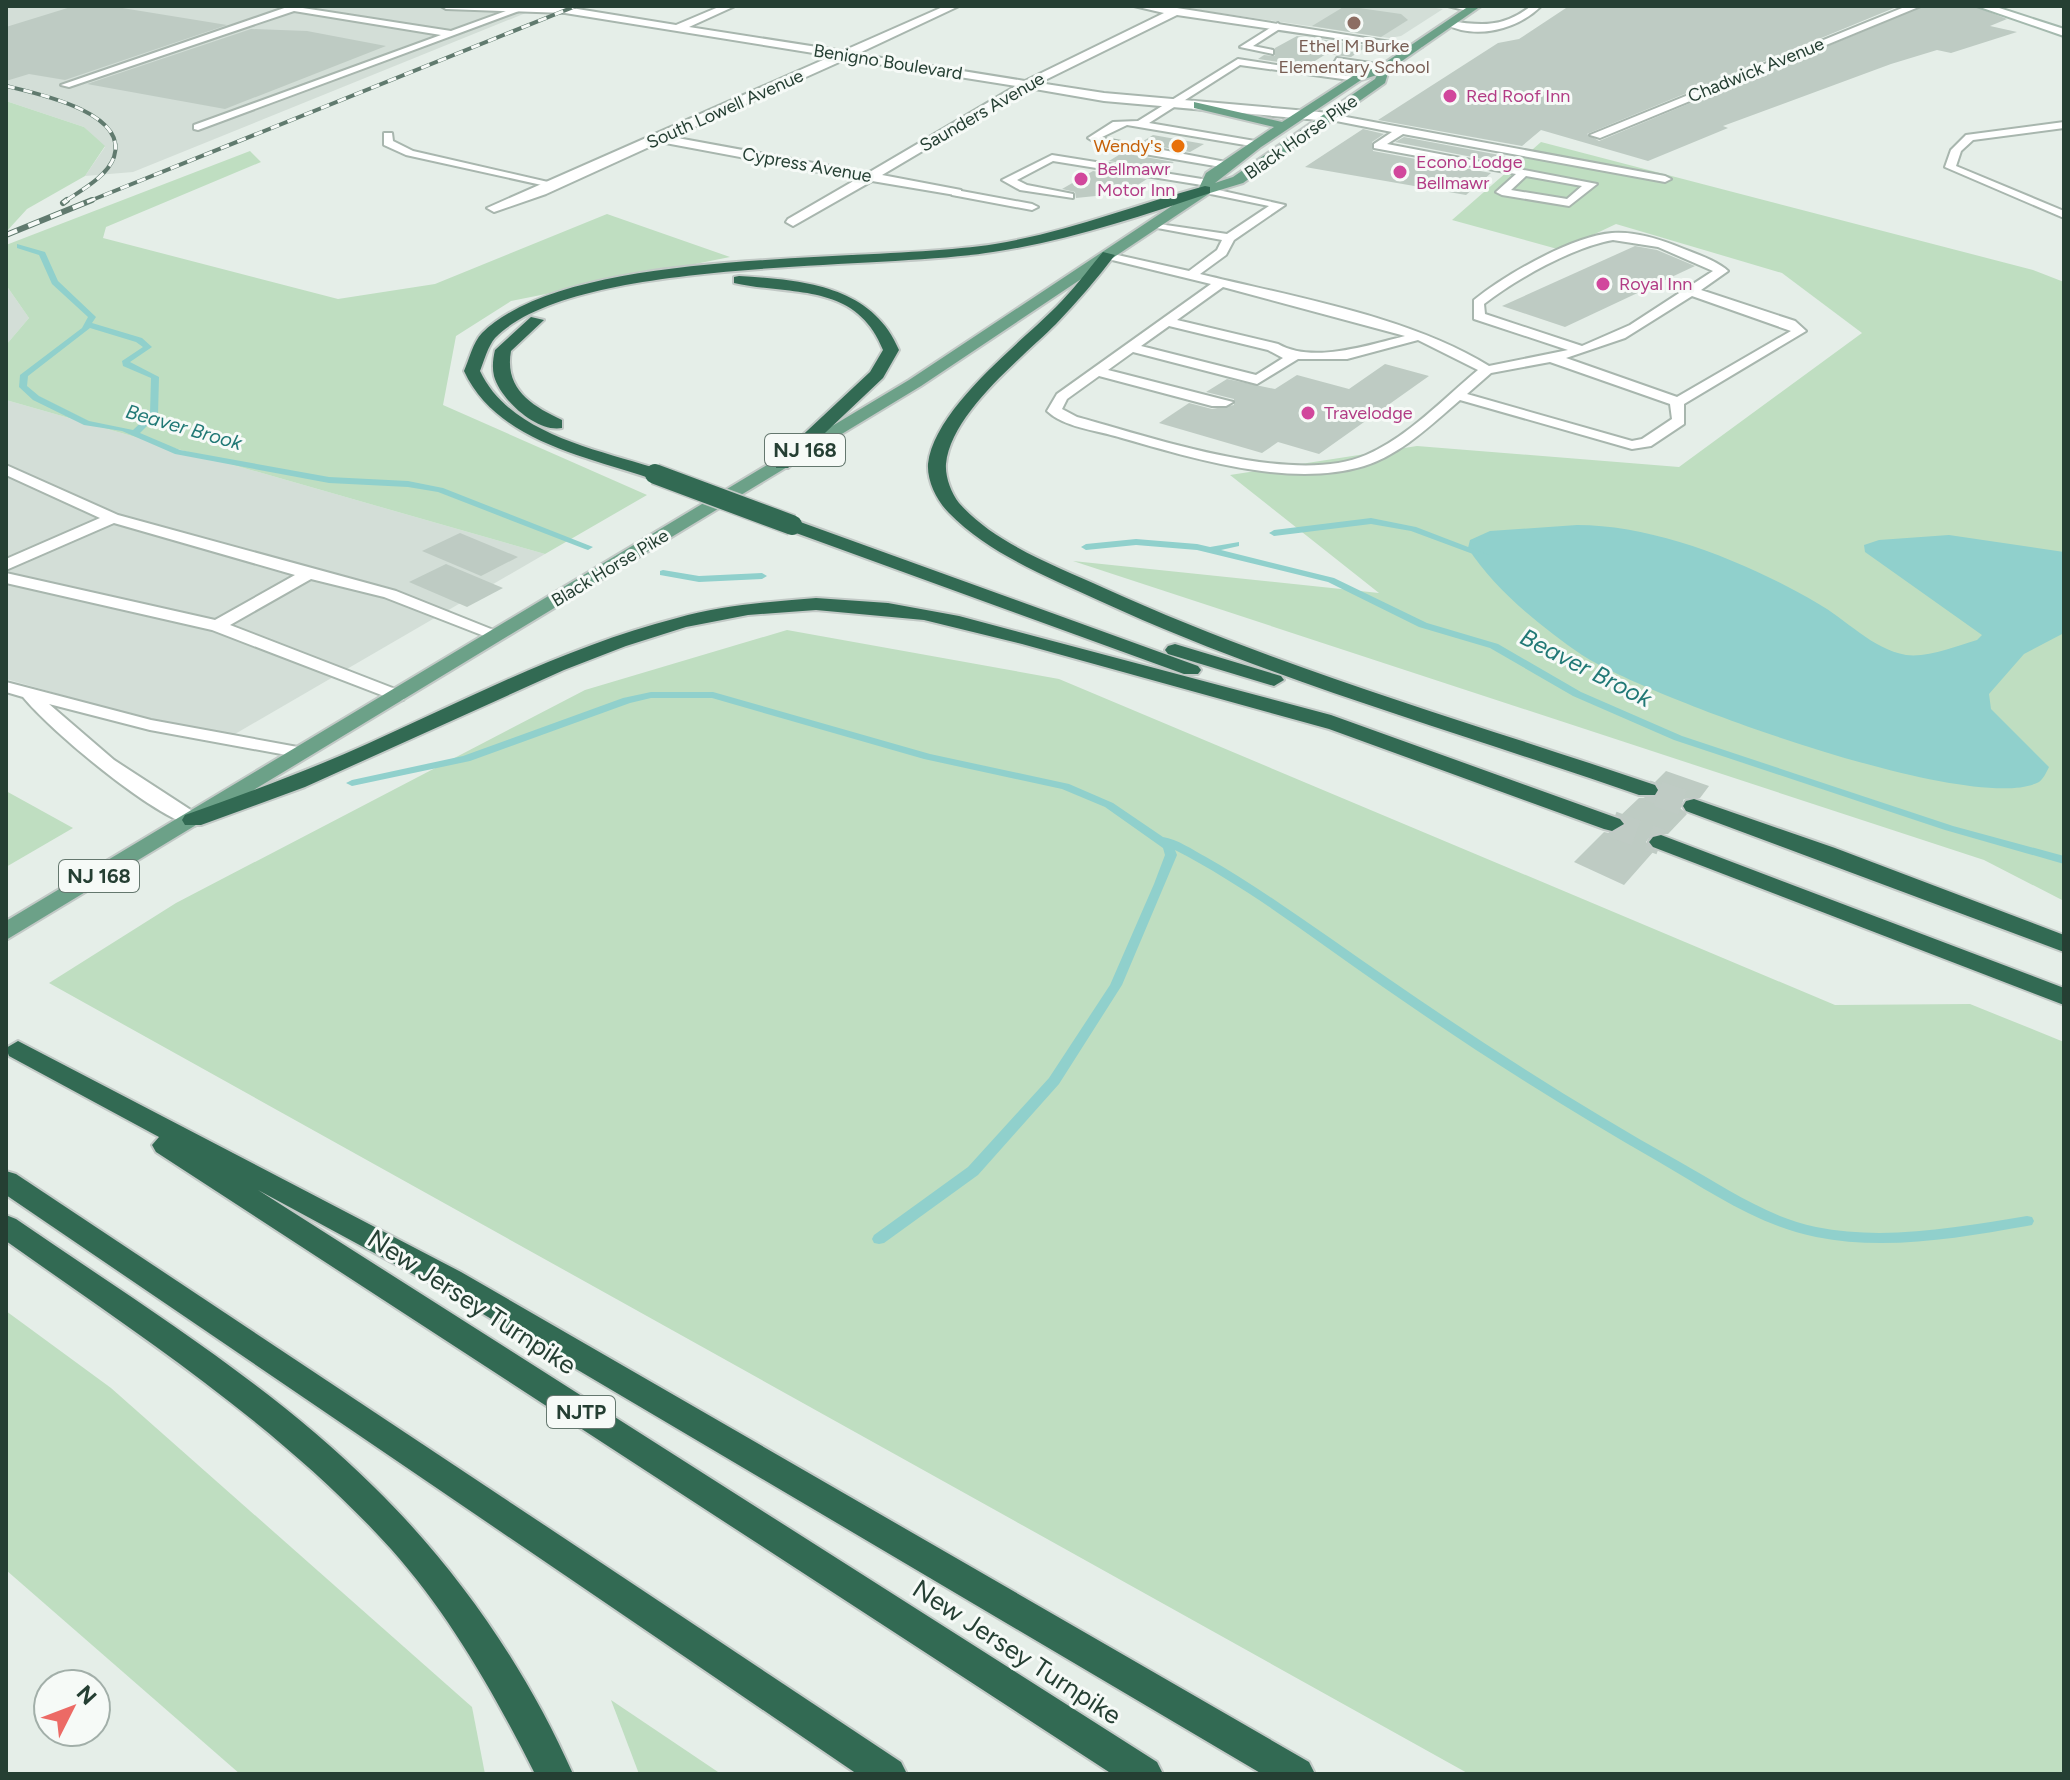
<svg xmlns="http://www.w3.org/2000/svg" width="2070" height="1780" font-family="Figtree,sans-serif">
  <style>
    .built { fill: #d3ded7 }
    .green { fill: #bfdec1 }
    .water { fill: #90d0cc }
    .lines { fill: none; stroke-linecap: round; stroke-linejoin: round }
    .stream { fill: #90d0cc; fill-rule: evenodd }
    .building { fill: #becbc3 }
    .highway-tunnel-far1 { stroke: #bfcbc4; stroke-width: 20; stroke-dasharray: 20 10; stroke-linecap: butt }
    .highway-tunnel { stroke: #bfcbc4; stroke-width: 26; stroke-dasharray: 26 13; stroke-linecap: butt }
    .lane-casing { stroke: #a8b6ae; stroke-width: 4 }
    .street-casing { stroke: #a8b6ae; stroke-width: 4 }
    .secondary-casing { stroke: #a4b9ae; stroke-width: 4 }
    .primary-casing { stroke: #c2c9c6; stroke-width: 4 }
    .highway-casing { stroke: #c2c9c6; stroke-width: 4 }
    .lane { fill: #fff; fill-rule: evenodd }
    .street { fill: #fff; fill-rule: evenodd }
    .secondary { fill: #fff; fill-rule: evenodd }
    .primary { fill: #6ca188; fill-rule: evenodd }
    .highway { fill: #326a53; fill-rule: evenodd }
    .rail-far1-casing { stroke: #607a6e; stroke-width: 4 }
    .rail-casing { stroke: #607a6e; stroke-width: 6 }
    .rail-far1 { stroke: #f6faf7; stroke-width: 3; stroke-dasharray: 9; stroke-linecap: butt }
    .rail { stroke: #f6faf7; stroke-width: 4; stroke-dasharray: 12; stroke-linecap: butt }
    .highway-bridge-casing { stroke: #c2c9c6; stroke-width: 23; stroke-linecap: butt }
    .highway-bridge { stroke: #326a53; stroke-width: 20 }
    .education-dot { fill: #8d6e63; stroke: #f6faf7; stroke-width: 3 }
    .hotel-dot { fill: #d1479c; stroke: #f6faf7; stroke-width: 3 }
    .food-dot { fill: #e8710a; stroke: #f6faf7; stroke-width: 3 }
    .labels { text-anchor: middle; stroke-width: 6; stroke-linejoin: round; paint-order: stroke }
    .far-education-label { font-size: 18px; fill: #785e54; stroke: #f6faf7 }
    .far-street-label { font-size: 18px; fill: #253f33; stroke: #f6faf7 }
    .far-hotel-label { font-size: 18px; fill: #b23c85; stroke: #f6faf7; text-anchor: start }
    .far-food-label { font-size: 18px; fill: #c56008; stroke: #f6faf7; text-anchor: end }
    .far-water-label { font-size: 20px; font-style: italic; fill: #217976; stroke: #f6faf7 }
    .shield { fill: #f6faf7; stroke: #64776e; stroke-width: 2 }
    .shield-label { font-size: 20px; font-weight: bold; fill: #253f33 }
    .water-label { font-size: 24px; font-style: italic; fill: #217976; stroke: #f6faf7 }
    .near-street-label { font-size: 26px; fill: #253f33; stroke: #f6faf7 }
  </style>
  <rect width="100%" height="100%" fill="#e5eee8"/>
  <g class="built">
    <polygon points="6,6 543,6 133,172 85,176 105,147 84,127 6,101"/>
    <polygon points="1173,6 1422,6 1443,9 1401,36 1389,38"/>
    <polygon points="6,285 29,318 6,345"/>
    <polygon points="6,400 545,554 223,741 6,679"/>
  </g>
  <g class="green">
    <polygon points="6,101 84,127 105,146 85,176 27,209 6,232"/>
    <polygon points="1541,142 2033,270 2064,282 2064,901 1984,860 1073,561 1379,593 1230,475 1417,446 1679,467 1862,333 1782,273 1616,224 1561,250 1452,220"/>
    <polygon points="250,151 261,162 106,227 103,238 338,299 435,284 607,214 730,257 511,301 456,336 443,405 647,495 545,554 6,400 6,345 29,318 6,285 6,245"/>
    <polygon points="787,630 1059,679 1835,1005 1970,1004 2064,1042 2064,1774 1469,1774 49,983 176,903 585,690"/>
    <polygon points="6,791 73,828 6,867"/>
    <polygon points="6,1311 111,1388 472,1707 485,1774 240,1774 6,1570"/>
    <polygon points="611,1700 721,1774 639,1774"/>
  </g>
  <path class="water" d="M1577,525C1656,525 1749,563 1817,603C1846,619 1872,649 1906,655C1928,658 1956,646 1977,640L1982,635L1865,552L1864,545L1879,540L1949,535L2064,552V633L2024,654L1989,694L1991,709L2049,767C2046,773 2044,778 2039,782C1973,817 1647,697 1582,655C1541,627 1494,589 1468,548L1470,540L1490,531Z"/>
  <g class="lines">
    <g class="stream">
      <path d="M17,244L45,252L58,281L96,317L92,323L142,338L152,347L130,362L159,377L158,415L140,433L180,450L329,477L408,481L443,488L593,547L588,550L585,549L438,492L408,487L329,483L175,454L122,431L84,425L33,400L19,387L20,375L82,328L88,317L52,284L39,255L17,248ZM90,328L136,342L143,347L122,361L123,366L151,378L150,414L133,430L89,421L39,396L27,386L28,376Z"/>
      <polygon points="1371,518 1416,527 1489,555 1487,557 1481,557 1411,531 1371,524 1274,536 1269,533 1274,530"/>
      <polygon points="1136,539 1197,544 1210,547 1239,542 1239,546 1221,550 1334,578 1427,623 1498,644 1581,692 1682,736 1953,826 2064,856 2064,864 1945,830 1674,740 1573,696 1490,648 1419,627 1328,582 1197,550 1136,545 1086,550 1081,547 1086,544"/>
      <polygon points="663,570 699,576 762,573 767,576 762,579 699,582 660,575 660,571"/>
      <path d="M651,692H713L930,754L1069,784L1113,803L1163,837C1177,839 1193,850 1206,857C1250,882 1291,911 1333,940C1445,1019 1560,1095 1680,1162C1723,1186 1767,1217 1816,1227C1886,1241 1958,1227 2027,1216L2032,1217L2034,1221L2032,1225L2027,1226C1958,1238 1886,1251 1816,1237C1759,1226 1709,1191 1659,1162C1564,1108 1472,1049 1383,987C1315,940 1249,888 1175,850L1177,855L1122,985L1059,1084L978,1175L884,1243L879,1244L874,1243L872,1239L874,1235L968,1167L1049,1078L1110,985L1154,884L1165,855L1163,848L1105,807L1062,789L924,759L712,698H651L630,703L470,761L352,786L346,783L352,780L463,756L623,698Z"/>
    </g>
  </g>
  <g class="building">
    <polygon points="74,6 110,6 227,25 65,80 29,74 6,81 6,27"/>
    <polygon points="1345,6 1401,14 1408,20 1381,37 1312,26"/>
    <polygon points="1569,6 1899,6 1587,134 1599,141 1924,6 1974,6 2007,19 1990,26 2017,32 1951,53 1937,50 1891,64 1723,126 1728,128 1648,161 1541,130 1522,146 1378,120 1498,43 1519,39"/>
    <polygon points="251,29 307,31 386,46 225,109 87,84"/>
    <polygon points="1297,36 1368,46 1351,57 1326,54 1307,66 1258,59 1264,55 1275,56 1275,48"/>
    <polygon points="1363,129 1384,134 1372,142 1373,151 1491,173 1466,195 1305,167"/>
    <polygon points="1153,135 1204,144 1190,152 1140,143"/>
    <polygon points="1404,137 1510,157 1503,163 1395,142"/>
    <polygon points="1122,153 1174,162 1162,170 1109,161"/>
    <polygon points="1093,171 1147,179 1125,193 1076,198 1075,192 1062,189"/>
    <polygon points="1635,246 1657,250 1695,266 1565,327 1502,306"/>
    <polygon points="1385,364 1429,376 1319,454 1278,442 1262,453 1159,423 1189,403 1212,409 1234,405 1234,399 1206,392 1227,379 1275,389 1297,375 1349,389"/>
    <polygon points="460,533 518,557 481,576 422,551"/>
    <polygon points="446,564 503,588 467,607 409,582"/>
    <polygon points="1666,771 1709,786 1700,798 1683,799 1680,808 1687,814 1668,834 1651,835 1646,842 1654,851 1624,885 1574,862 1604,832 1614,834 1626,827 1620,816 1639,798 1658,797 1661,788 1655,782"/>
  </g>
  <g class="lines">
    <polyline class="highway-tunnel-far1" points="1647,790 1664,796"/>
    <g class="highway-tunnel">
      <polyline points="1658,794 1694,806"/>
      <polyline points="1612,824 1661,842"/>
    </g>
    <defs>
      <g id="lane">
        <polygon points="290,6 451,31 520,6 527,8 198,130 194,129 194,125 441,35 294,11 69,87 61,85"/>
        <polygon points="1448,6 1476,9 1472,12"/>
        <path d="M1531,6H1541C1517,30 1476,40 1445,24L1450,21C1483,26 1504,27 1531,6Z"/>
        <polygon points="1278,23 1281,28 1253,46 1273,50 1273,54 1240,47"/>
        <polygon points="1337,58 1384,65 1389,68 1384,71 1334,63"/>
        <polygon points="1238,59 1362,78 1357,81 1240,65 1149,123 1261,142 1262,144 1257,147 1127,125 1100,138 1231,163 1232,165 1227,168 1103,147 1088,138 1113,122 1138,121"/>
        <path d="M1330,114L1665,176L1671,179L1665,182L1403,134L1387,144L1597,184L1569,206L1502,195L1496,192L1516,174L1374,148V144L1392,132L1326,119ZM1526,176L1582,186L1567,199L1511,190Z"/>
        <polygon points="2064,122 2064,128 1973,140 1961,151 1956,166 2064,211 2064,218 1945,167 1951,150 1966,135"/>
        <polygon points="384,133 392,133 393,141 413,151 561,185 555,188 406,155 384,145"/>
        <polygon points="1052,155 1208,180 1214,183 1208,186 1053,161 1017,180 1027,185 1073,194 1073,198 1020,190 1002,180"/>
        <path d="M1205,187L1285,205L1234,240L1226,255L1200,274C1293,297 1408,316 1489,366L1568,350L1474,319V300C1505,275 1572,236 1612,233C1636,231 1662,240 1684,249C1699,255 1717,261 1728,271L1701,290L1795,321L1806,331L1684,404V424L1651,446L1632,449L1460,400C1431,425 1400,455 1364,466C1288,489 1189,457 1115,436C1094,430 1064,427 1047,411L1057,394L1211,284L1104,258V252L1189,271L1217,250L1222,240L1152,227V223L1227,234L1269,206L1201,192L1199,190ZM1613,240L1658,247L1713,271L1630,325L1582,346L1485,314L1484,304C1516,279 1573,247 1613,240ZM1223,287L1405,336C1369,345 1312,364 1278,344L1177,320ZM1692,296L1791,331L1677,397L1566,358L1625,338ZM1169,326L1268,350L1283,358L1256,375L1141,346ZM1418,340L1478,370C1443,399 1408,437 1366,455C1293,487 1151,437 1077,417L1062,409L1067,399L1099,376L1212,406H1226L1233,402L1108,370L1133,352L1257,384L1298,359H1347ZM1550,362L1670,404L1672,419L1642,439L1632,441L1467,394L1491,373Z"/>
        <polygon points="956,190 1032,204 1038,207 1032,210 952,195 952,191"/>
        <polygon points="6,465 118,515 396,591 506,635 498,640 492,639 384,597 311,579 230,625 403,692 406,696 403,700 397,701 212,630 6,583 6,573 215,620 295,575 114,523 6,570 6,559 100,518 6,475"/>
        <path d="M6,682L151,720L303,748L312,753L303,758L150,730L49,704L114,760L200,816L203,820L200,824L193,826C151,815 51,731 23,697L6,692Z"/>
      </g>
      <g id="street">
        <path d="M441,6L565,7L676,25L721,6H735L689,27L843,51L945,6H959L857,54L1025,81L1164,13L1134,6L1177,8L1422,47L1416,50L1177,15L1039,83L1104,93L1330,113L1336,117L1330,121L1104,101L1029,88L882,175L961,190V196L872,181L793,226L786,222L788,219L857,179L660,142L546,194L494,212L487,208L832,56L565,13L446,9ZM846,59L1016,86L868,173L672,137Z"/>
        <polygon points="1907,6 1921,6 1600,138 1590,135"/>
      </g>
      <polygon id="secondary" points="1977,6 1993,6 2064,29 2064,36"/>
      <path id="primary" d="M1469,6H1481L1389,70L1385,83L1243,183L1210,193L921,386L6,940V921L909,380L1199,188L1206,173L1274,127L1194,108V102L1282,122L1353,76L1380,66ZM1377,75L1375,79L1233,177L1215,183L1261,147L1361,80Z"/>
      <g id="highway">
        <path d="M1205,186L1210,187V193C1139,217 1067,241 993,252C876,271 575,256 495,338C488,346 484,361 480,371C510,435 600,450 661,470V478H649C583,456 496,440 464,371C469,360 473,342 482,333C572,245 868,264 995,244C1068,232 1134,205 1205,186Z"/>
        <path d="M1103,252L1115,255C1097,279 1077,302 1056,324C1022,358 951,413 946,464C945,476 951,493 959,503C995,544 1056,566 1104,588C1282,669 1470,722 1655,785L1658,790L1655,795H1639C1458,732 1274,681 1100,601C1048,577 989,554 949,513C937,501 927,481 928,464C934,409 1018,345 1056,307C1073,290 1088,270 1103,252Z"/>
        <path d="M739,276C801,280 872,285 899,350L883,378L788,468H776V460L870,372L883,350C856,282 792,296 734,283V277Z"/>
        <path d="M531,317L544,320L511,351C504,389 532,406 562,420V428C537,433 500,399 494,376C492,367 493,359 495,350Z"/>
        <polygon points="792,519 1198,666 1201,670 1198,674 1184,674 785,529 785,521"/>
        <path d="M816,598L888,603L959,616L1331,715L1620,819L1624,824L1612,831L1604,829L1329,729L1022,644L924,620L816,610L748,615L686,627L626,646L564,670L305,787L201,825H185L182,820L185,815C247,793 307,771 367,744C469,698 568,646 677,618C723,605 769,602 816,598Z"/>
        <polygon points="1175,644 1281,676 1284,680 1274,686 1168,654 1165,650 1168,646"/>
        <polygon points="1694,799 1835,848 2064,935 2064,952 1686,811 1683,806 1686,801"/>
        <polygon points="1661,835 2064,988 2064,1005 1653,847 1649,842 1653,837"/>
        <polygon points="18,1041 461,1272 1309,1762 1315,1774 1262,1774 439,1288 258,1190 1157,1762 1163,1774 1112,1774 156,1152 152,1145 159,1137 9,1056 6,1048"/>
        <polygon points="6,1171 16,1174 901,1762 907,1774 857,1774 6,1195"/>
        <path d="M6,1215L16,1219C138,1303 268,1382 374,1487C457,1568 526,1668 573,1774H535C495,1695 450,1615 391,1549C280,1426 140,1336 6,1241Z"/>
      </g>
    </defs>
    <use href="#lane" class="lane-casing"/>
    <use href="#street" class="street-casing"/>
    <use href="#secondary" class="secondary-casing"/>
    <use href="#primary" class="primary-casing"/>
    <use href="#highway" class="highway-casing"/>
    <use href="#lane" class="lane"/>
    <use href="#street" class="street"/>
    <use href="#secondary" class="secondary"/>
    <use href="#primary" class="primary"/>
    <use href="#highway" class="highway"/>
    <defs>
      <g id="rail-far1">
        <path d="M6,86C35,93 129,112 114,157C107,177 80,191 64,202"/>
        <polyline points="87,202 576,6"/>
      </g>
      <g id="rail">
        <polyline points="63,203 67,200"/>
        <polyline points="6,235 92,200"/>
      </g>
    </defs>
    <use href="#rail-far1" class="rail-far1-casing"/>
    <use href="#rail" class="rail-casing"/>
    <use href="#rail-far1" class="rail-far1"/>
    <use href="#rail" class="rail"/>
    <defs>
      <polyline id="highway-bridge" points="655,474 792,525"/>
    </defs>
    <use href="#highway-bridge" class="highway-bridge-casing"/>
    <use href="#highway-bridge" class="highway-bridge"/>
  </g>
  <circle class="education-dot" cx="1354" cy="23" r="8"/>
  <g class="hotel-dot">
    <circle cx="1450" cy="96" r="8"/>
    <circle cx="1400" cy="172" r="8"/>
    <circle cx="1081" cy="179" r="8"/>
    <circle cx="1603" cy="284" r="8"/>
    <circle cx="1308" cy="413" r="8"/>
  </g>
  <circle class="food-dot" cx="1178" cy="146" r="8"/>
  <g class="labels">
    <g class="far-education-label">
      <text x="1354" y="52">Ethel M Burke<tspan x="1354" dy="21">Elementary School</tspan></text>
    </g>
    <g class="far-street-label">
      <text transform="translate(888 62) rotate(9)" y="6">Benigno Boulevard</text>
      <text transform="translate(1756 70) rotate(-22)" y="6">Chadwick Avenue</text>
      <text transform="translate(725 109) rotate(-24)" y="6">South Lowell Avenue</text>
      <text transform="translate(982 112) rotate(-30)" y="6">Saunders Avenue</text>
      <text transform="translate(1301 137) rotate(-35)" y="6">Black Horse Pike</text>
      <text transform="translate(807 165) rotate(10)" y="6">Cypress Avenue</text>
      <text transform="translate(610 568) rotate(-31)" y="6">Black Horse Pike</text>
    </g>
    <g class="far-hotel-label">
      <text x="1466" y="102">Red Roof Inn</text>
      <text x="1416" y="168">Econo Lodge<tspan x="1416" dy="21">Bellmawr</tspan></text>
      <text x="1097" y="175">Bellmawr<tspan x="1097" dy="21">Motor Inn</tspan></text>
      <text x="1619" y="290">Royal Inn</text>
      <text x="1324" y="419">Travelodge</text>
    </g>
    <g class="far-food-label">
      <text x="1162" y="152">Wendy's</text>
    </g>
    <g class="far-water-label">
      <text transform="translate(184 427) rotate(16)" y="7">Beaver Brook</text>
    </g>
    <g class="shield">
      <rect x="765" y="434" width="80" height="32" rx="6"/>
      <rect x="59" y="860" width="80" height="32" rx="6"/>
      <rect x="547" y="1396" width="68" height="32" rx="6"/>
    </g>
    <g class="shield-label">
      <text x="805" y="457">NJ 168</text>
      <text x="99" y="883">NJ 168</text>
      <text x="581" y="1419">NJTP</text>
    </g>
    <g class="water-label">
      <text transform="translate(1586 668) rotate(27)" y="8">Beaver Brook</text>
    </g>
    <g class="near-street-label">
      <text transform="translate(472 1302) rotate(33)" y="9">New Jersey Turnpike</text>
      <text transform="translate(1017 1652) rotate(33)" y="9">New Jersey Turnpike</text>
    </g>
  </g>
  <rect width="2070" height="1780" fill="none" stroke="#253f33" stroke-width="16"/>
  <g transform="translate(72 1708) rotate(48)"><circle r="38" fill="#f6faf7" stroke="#a2afa9" stroke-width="2"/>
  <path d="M0-6L14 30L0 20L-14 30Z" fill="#ec6a65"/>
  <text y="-12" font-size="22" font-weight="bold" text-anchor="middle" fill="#253f33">N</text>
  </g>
</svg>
